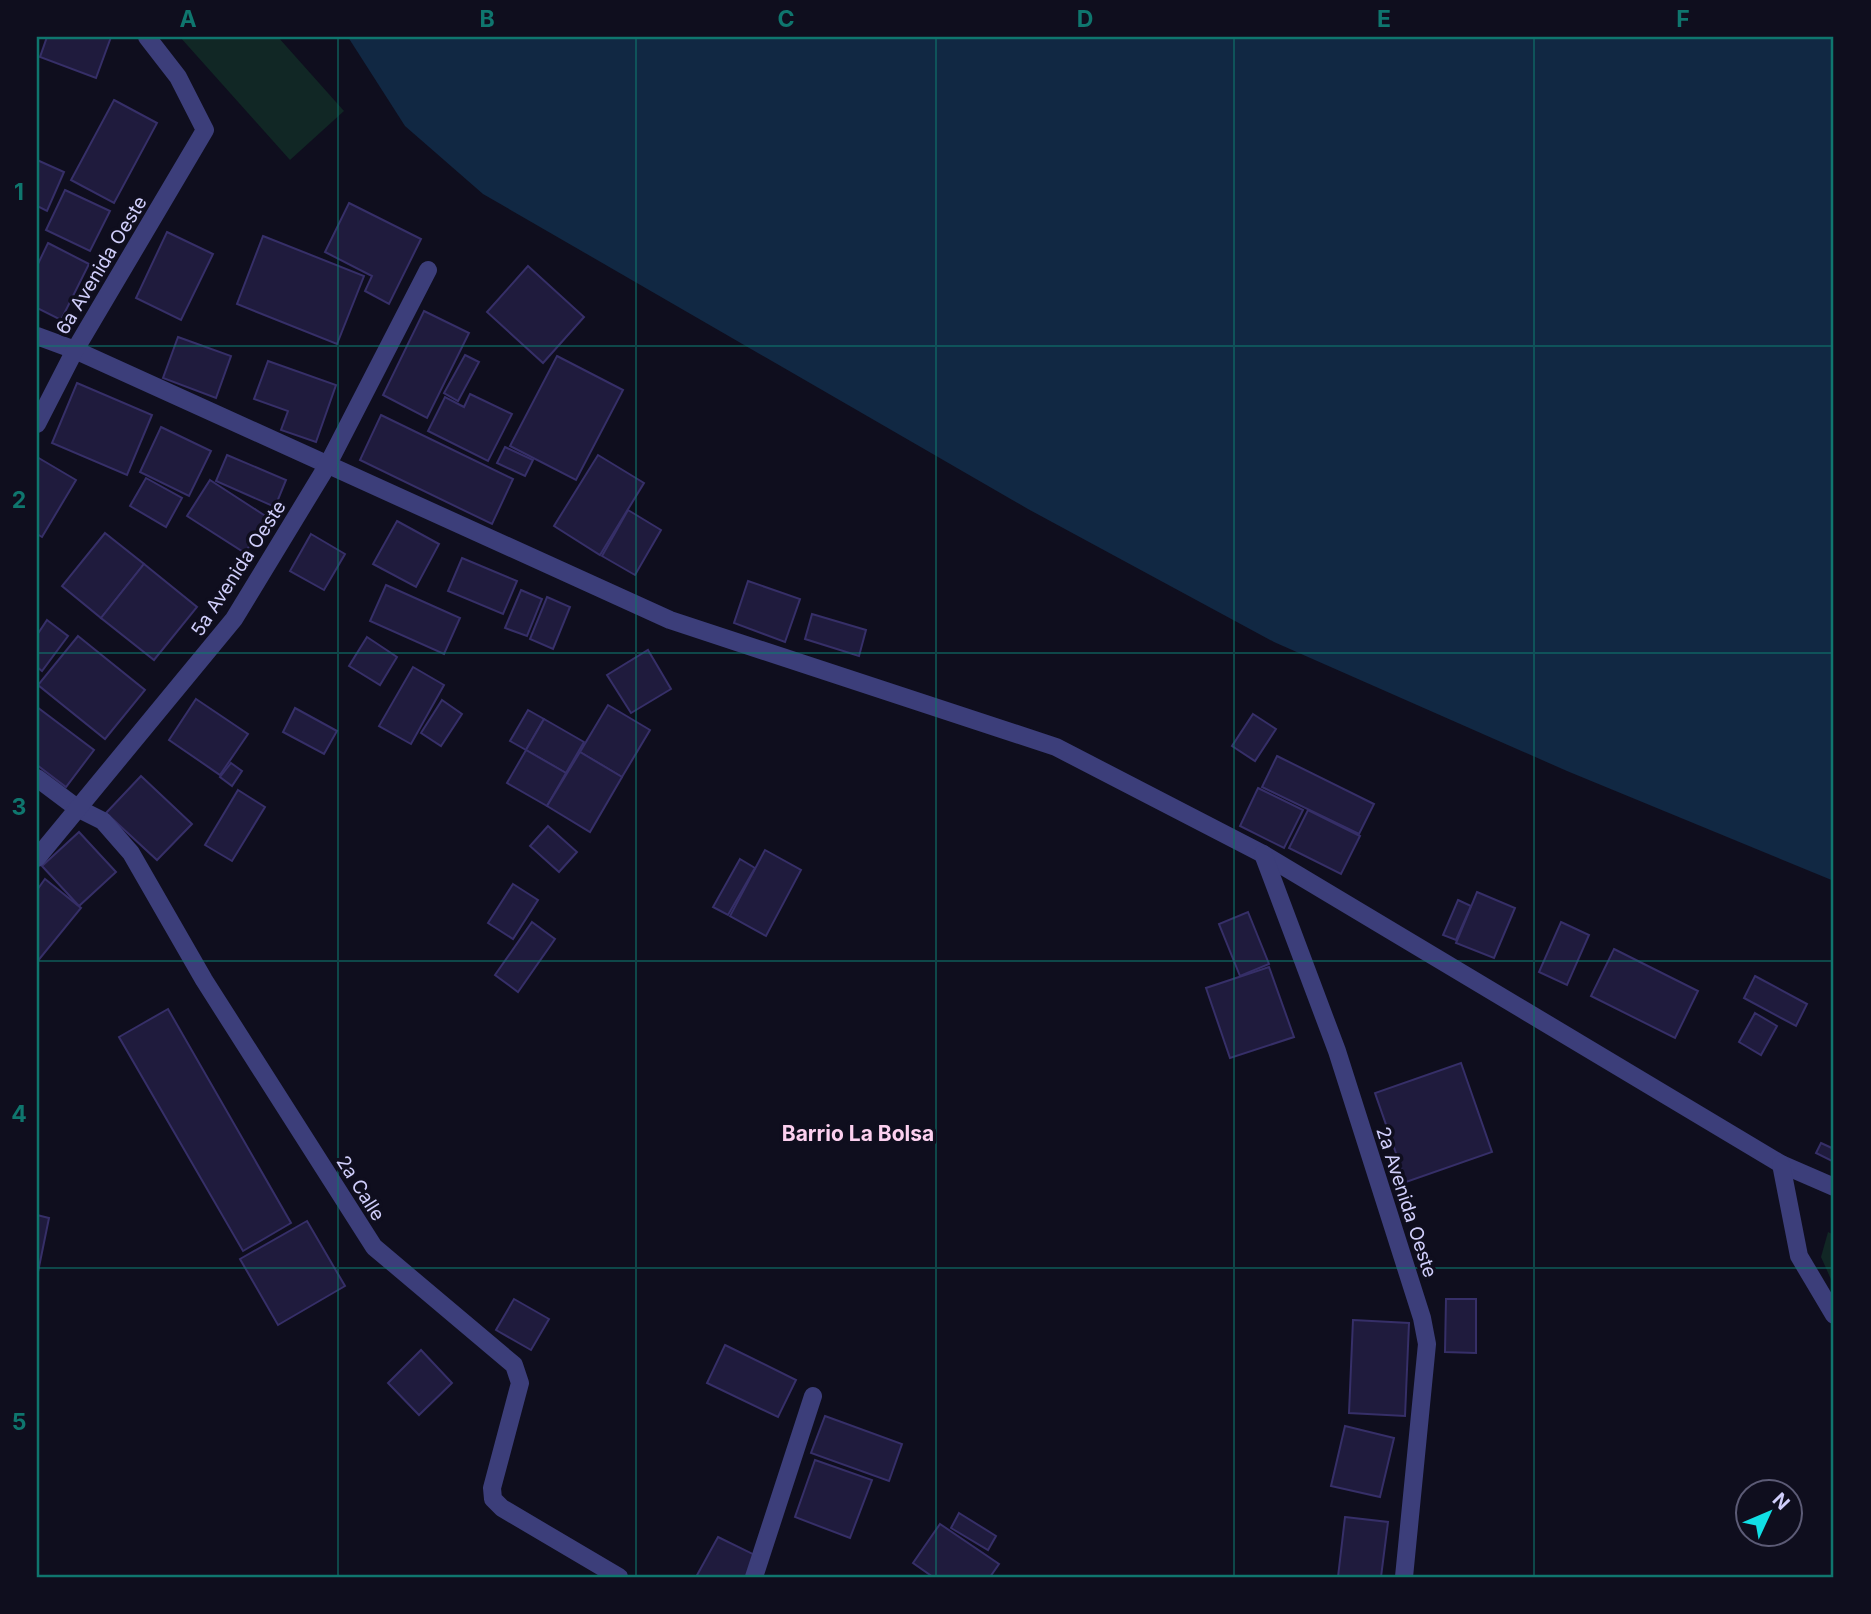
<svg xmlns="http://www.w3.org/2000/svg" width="1871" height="1614" font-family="Inter,sans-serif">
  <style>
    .green { fill: #112725 }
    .water { fill: #112843 }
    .building { fill: #1f1b3d; stroke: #362f68; stroke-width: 2 }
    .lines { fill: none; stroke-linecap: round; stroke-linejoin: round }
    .minor { stroke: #3c3e7a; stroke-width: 18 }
    .grid { fill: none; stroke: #0f766e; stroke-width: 2; stroke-opacity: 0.55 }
    .labels { text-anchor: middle; stroke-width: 7; stroke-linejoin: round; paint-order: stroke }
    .street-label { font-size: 19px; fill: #d0cefb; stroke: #0f0e1e }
    .neighbourhood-label { font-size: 21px; font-weight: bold; fill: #fcd0ef; stroke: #0f0e1e }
    .neatline { fill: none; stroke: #0f766e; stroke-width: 2.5 }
    .grid-label { font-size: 23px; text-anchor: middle; font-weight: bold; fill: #0f766e }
  </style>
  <rect width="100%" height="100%" fill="#0f0e1e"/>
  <g class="green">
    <polygon points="180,37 278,37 344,111 290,160"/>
    <polygon points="1828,1232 1834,1235 1834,1286 1821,1257"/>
  </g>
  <polygon class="water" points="348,37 1834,37 1834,881 1567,771 1274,642 1028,509 483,194 405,126"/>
  <g class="building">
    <polygon points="47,37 111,37 96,78 40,57"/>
    <polygon points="114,100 157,123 114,203 71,180"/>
    <polygon points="37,160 64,172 47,211 37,206"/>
    <polygon points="65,190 110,211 90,251 46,230"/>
    <polygon points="349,203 421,239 389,304 365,291 372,276 325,252"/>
    <polygon points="167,232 213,254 181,320 136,298"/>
    <polygon points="263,236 364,276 337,344 237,304"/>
    <polygon points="48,243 89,264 61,320 37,308 37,266"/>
    <polygon points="528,266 584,317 543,363 487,312"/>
    <polygon points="424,311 469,333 427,418 383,395"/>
    <polygon points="178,337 231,356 216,398 163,378"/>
    <polygon points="465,355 479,362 458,401 444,393"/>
    <polygon points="557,356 623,390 576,480 510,446"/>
    <polygon points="268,361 336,385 316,442 281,430 288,411 254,399"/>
    <polygon points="77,383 152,415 127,475 52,443"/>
    <polygon points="470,394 512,414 488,461 428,431 445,397 464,407"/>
    <polygon points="381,415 513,479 492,524 360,460"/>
    <polygon points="161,427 211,451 189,496 140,472"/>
    <polygon points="505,447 533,460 525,476 497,463"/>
    <polygon points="227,455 286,480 275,507 216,481"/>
    <polygon points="598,455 644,483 600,555 554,526"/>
    <polygon points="37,457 76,480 42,537 37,534"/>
    <polygon points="146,478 182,498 166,527 130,506"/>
    <polygon points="210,480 267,517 245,553 187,516"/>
    <polygon points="628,510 661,530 635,575 602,556"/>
    <polygon points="397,521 439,544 416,587 373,564"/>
    <polygon points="105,533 144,564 101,618 62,586"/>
    <polygon points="311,534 345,554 324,590 290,571"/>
    <polygon points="462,558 517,581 503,614 448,591"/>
    <polygon points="144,564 197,607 154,660 101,618"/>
    <polygon points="748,581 800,599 785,642 734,623"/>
    <polygon points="386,585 460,618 444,654 370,621"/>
    <polygon points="521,590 542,599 527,636 505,628"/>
    <polygon points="547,597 570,607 553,649 530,639"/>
    <polygon points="812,614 866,630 859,656 805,639"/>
    <polygon points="47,620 68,636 42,671 37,667 37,635"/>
    <polygon points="78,636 145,690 105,739 38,685"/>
    <polygon points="367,637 397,657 380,685 349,666"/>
    <polygon points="648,650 671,689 631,713 607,675"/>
    <polygon points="413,667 444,685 411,744 379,726"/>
    <polygon points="196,699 248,734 220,775 169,740"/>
    <polygon points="442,700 462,714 441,746 421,733"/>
    <polygon points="608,705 650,730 622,777 580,752"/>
    <polygon points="37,707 94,750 66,787 37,765"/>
    <polygon points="295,708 337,731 324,754 283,732"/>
    <polygon points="528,710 544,719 526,750 510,741"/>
    <polygon points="1253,714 1276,729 1255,761 1232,746"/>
    <polygon points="544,719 584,742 566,773 526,750"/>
    <polygon points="526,750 566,773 547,806 507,783"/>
    <polygon points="580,752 622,777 590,832 547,806"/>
    <polygon points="1277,756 1374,804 1359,834 1262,787"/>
    <polygon points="231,763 242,771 232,786 220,777"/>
    <polygon points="141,776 192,824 157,860 106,813"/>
    <polygon points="1258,788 1303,810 1284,848 1240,826"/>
    <polygon points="238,790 265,807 232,861 205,845"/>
    <polygon points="1308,810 1360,836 1341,874 1289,848"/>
    <polygon points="548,826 577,852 559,872 530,846"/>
    <polygon points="79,832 116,872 79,906 42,866"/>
    <polygon points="765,850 801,870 766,936 730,916"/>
    <polygon points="740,859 755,868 728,915 713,907"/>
    <polygon points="45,879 81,908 37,962 37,890"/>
    <polygon points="513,884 538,900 513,939 488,923"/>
    <polygon points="1477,892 1515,908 1494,958 1456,943"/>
    <polygon points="1458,900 1471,906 1456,940 1443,935"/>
    <polygon points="1248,912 1269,964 1240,976 1219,924"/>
    <polygon points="532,922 555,939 518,992 495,975"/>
    <polygon points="1561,922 1589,935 1567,985 1539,972"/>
    <polygon points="1614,949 1698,991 1675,1038 1591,996"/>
    <polygon points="1269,967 1294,1037 1230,1058 1206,988"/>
    <polygon points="1755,976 1807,1004 1796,1026 1744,998"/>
    <polygon points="168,1009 291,1223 243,1251 119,1037"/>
    <polygon points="1755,1013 1777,1026 1761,1055 1739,1042"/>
    <polygon points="1461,1063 1492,1152 1406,1182 1375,1093"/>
    <polygon points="1821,1143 1834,1149 1834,1162 1816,1153"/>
    <polygon points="37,1215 49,1218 38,1272 37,1271"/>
    <polygon points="307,1221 345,1286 278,1325 240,1259"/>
    <polygon points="514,1299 549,1319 531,1350 496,1330"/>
    <polygon points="1446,1299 1476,1299 1476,1353 1445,1352"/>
    <polygon points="1353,1320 1409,1323 1405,1416 1349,1413"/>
    <polygon points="725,1345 796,1380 778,1417 707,1383"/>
    <polygon points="421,1350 452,1383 419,1415 388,1383"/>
    <polygon points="825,1416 902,1444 889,1481 811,1453"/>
    <polygon points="1345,1426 1394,1438 1380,1497 1331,1486"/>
    <polygon points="815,1460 872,1480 850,1538 795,1517"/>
    <polygon points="959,1513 996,1536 988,1550 951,1528"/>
    <polygon points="1345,1517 1388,1522 1381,1577 1338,1577"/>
    <polygon points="940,1524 999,1564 990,1577 933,1577 913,1563"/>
    <polygon points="718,1537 765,1560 756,1577 696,1577"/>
  </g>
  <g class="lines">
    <g class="minor">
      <polyline points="37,336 75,350 670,620 1056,747 1263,854 1781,1164 1834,1187"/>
      <polyline points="37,424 75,350 205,130 178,77 147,37"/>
      <polyline points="37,778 77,808 103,821 131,853 204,980 374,1247 514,1365 520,1383 492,1488 493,1499 502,1508 619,1577"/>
      <polyline points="1263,854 1337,1051 1422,1318 1427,1344 1404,1577"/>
      <polyline points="37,858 234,619 327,466 428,270"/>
      <polyline points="1781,1164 1799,1256 1834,1315"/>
      <polyline points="754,1577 813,1396"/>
    </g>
  </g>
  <path class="grid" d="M338,37V1577M636,37V1577M936,37V1577M1234,37V1577M1534,37V1577M37,346H1834M37,653H1834M37,961H1834M37,1268H1834"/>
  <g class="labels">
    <g class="street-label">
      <text transform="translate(101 265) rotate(-59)" y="7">6a Avenida Oeste</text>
      <text transform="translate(238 568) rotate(-57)" y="7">5a Avenida Oeste</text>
      <text transform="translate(361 1188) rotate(58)" y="7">2a Calle</text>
      <text transform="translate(1407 1202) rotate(72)" y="7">2a Avenida Oeste</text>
    </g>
    <g class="neighbourhood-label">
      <text x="858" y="1141">Barrio La Bolsa</text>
    </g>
  </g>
  <rect width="1871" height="1614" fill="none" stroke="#0f0e1e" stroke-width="77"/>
  <g transform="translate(1769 1513) rotate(46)"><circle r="33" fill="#0f0e1e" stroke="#5c5b76" stroke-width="2"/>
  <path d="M0-5L12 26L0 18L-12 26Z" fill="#11dfe5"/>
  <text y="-10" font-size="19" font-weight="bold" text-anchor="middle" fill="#d0cefb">N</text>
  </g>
  <rect x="38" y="38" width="1794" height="1538" class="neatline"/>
  <g class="grid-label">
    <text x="188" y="27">A</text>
    <text x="487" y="27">B</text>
    <text x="786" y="27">C</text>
    <text x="1085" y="27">D</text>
    <text x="1384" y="27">E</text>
    <text x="1683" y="27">F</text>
    <text x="19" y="200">1</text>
    <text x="19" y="508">2</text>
    <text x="19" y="815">3</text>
    <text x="19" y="1122">4</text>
    <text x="19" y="1430">5</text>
  </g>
</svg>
